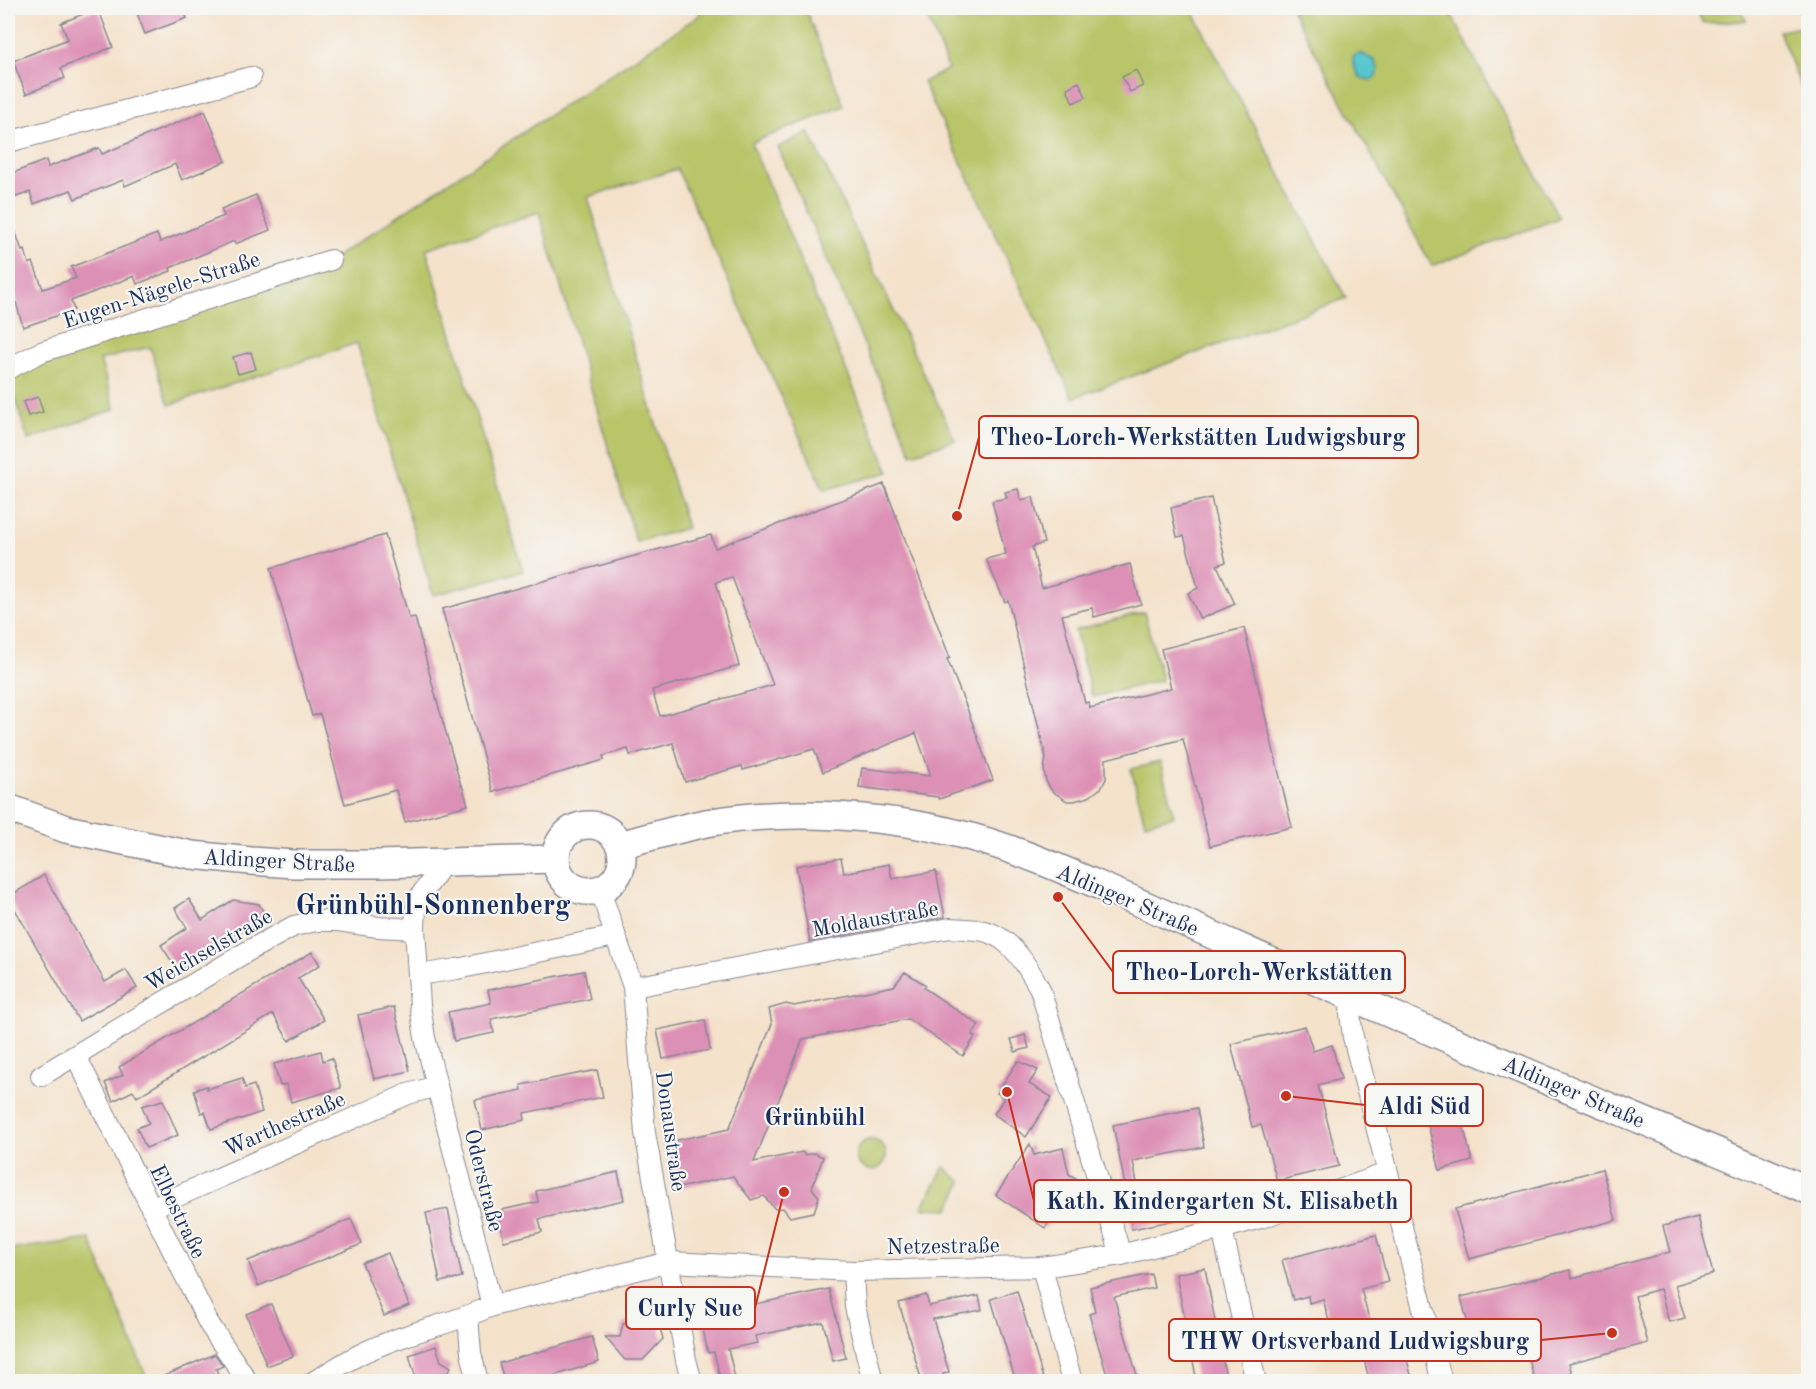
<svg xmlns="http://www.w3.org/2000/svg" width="1816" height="1389" font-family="'Old Standard TT',serif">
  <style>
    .green { fill: #b8c567; stroke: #6a7a62; stroke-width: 1.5 }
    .water { fill: #59c7cd; stroke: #3a7b96; stroke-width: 1.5 }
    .building { fill: #dd90b6; fill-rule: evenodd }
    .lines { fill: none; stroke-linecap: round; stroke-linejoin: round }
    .minor-casing { stroke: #888894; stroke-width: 22 }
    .secondary-casing { stroke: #888894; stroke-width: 30 }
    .minor { stroke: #fff; stroke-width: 20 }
    .secondary { stroke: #fff; stroke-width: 27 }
    .labels { text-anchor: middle; stroke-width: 4.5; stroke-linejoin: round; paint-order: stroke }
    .street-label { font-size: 22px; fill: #1b2f5e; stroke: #f6f6f2 }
    .neighbourhood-label { font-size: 24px; font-weight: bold; fill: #1b2f5e; stroke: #f6f6f2 }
    .district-label { font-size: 28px; font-weight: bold; fill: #1b2f5e; stroke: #f6f6f2 }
    .leader { fill: none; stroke: #c8321e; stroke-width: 2 }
    .callout-dot { fill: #c8321e; stroke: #f6f6f2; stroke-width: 2 }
    .callout { fill: #f6f6f2; stroke: #c8321e; stroke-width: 2 }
    .callout-label { font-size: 24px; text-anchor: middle; font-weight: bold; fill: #1b2f5e }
  </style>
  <rect width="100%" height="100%" fill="#f6f6f2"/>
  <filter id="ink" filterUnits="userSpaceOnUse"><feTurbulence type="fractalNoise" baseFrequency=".0167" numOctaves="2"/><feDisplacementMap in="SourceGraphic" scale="12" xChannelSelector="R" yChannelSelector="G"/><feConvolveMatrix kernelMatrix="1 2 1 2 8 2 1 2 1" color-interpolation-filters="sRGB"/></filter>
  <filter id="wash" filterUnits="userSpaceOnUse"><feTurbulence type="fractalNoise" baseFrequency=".008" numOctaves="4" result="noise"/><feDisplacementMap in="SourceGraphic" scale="24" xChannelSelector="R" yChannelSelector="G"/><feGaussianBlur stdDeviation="1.35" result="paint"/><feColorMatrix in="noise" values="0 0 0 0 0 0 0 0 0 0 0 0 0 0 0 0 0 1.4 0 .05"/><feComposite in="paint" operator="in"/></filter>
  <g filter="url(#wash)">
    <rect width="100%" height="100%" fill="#f4e2cb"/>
    <g class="green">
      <polygon points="697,8 805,8 844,106 751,143 889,472 824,490 677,169 588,197 687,528 636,542 539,212 426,249 523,571 433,595 357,343 169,405 150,347 100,360 115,409 28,440 8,375 41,352 331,260 700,15"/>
      <polygon points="924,8 1191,8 1346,298 1073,398 923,82 948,69"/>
      <polygon points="1291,8 1448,8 1559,218 1432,266"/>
      <polygon points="1696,8 1741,8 1746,21 1702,23"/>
      <polygon points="1808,26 1808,105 1779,31"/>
      <polygon points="809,132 955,440 912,454 778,147"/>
      <polygon points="1144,612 1162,680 1092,697 1075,630"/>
      <polygon points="1160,762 1174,816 1145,823 1131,769"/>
      <circle cx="871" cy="1155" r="15"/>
      <polygon points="944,1167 962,1182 949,1209 922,1208"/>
      <polygon points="90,1239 148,1381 8,1381 8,1250"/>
    </g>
    <path class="water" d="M1360,53L1374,60L1378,68L1377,76L1371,80L1361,78C1356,71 1352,65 1353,57Z"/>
    <g id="blocks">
      <g class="building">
        <polygon points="98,8 113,47 61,68 65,78 26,94 13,61 68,39 61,23"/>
        <polygon points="135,8 183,8 187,18 145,34"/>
        <polygon points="1136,70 1143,86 1130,92 1122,77"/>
        <polygon points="1079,82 1086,97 1073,103 1067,88"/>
        <polygon points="205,111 226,161 182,180 175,164 125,186 123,180 75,199 71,190 34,204 30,192 8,200 8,175 46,160 48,167 99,148 102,154"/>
        <polygon points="256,195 270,230 235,244 234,241 170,268 171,271 137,284 134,276 71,301 74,310 23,327 8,274 8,216 10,215 22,251 25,250 29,264 33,262 43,289 76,278 71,267 157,234 160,242 224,216 221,209"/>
        <polygon points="251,352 256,369 238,374 233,357"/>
        <polygon points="38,397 43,412 28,416 23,402"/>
        <path d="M884,484L950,658L947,659L968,711L993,780L939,799L938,797L859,787L862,768L931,776L916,733L823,772L814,749L743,770L742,766L685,782L673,743L630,755L628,749L603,756L604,760L493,792L442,609L711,535L715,548ZM732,577L773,685L660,716L652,690L739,666L716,582Z"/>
        <polygon points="1018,489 1021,500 1033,497 1044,543 1032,547 1042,588 1130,564 1141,604 1094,617 1092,608 1062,615 1085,703 1089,702 1090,708 1171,688 1161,649 1244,628 1292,827 1210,846 1183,739 1106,759 1106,779 1101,788 1089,797 1074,801 1067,801 1052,791 1046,781 1044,769 1046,758 1008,600 1005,602 986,559 1006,554 992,501 1007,498 1005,492"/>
        <polygon points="1211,498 1226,562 1217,565 1235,604 1200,619 1188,593 1198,588 1184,536 1177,537 1171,508"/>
        <polygon points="385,535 409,618 415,617 432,683 461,786 462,785 468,805 405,822 396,790 345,804 320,714 312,716 271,568"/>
        <polygon points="841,858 844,873 889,864 892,879 936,871 945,917 810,942 796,866"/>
        <polygon points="44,875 105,982 126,970 137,988 79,1021 8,897"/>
        <polygon points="189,899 202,920 233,900 259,904 266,916 178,971 161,945 187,928 175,908"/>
        <polygon points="312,952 320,965 298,978 324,1020 289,1041 273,1014 137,1097 133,1091 113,1101 105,1083 123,1075 119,1067"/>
        <polygon points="584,971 590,999 491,1019 494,1033 454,1041 448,1012 491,1003 488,990"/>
        <polygon points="905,972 926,985 924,988 979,1025 972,1035 975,1037 963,1056 908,1019 803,1039 754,1162 802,1152 805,1155 814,1153 823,1157 812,1188 819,1197 814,1212 790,1217 783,1208 775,1209 764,1196 751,1200 733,1176 678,1188 668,1142 729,1129 772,1024 769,1009 786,1004 794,1006 894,986"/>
        <polygon points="394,1007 410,1071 374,1079 358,1015"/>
        <polygon points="705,1020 710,1050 663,1059 657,1030"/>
        <polygon points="1305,1026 1313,1051 1332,1045 1341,1079 1318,1085 1339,1166 1277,1181 1261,1125 1252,1127 1231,1044"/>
        <polygon points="1025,1035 1029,1048 1015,1052 1011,1039"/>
        <polygon points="321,1051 323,1061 332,1058 341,1088 291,1102 286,1084 280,1086 274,1064"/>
        <polygon points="1018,1061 1038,1070 1029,1084 1052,1097 1026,1137 994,1114 1004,1098 997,1093"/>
        <polygon points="597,1070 603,1097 524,1113 525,1120 482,1130 475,1100 522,1090 521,1085"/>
        <polygon points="242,1078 245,1088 254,1085 262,1112 211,1129 205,1112 201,1113 194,1090 207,1086 207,1089"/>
        <polygon points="163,1100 178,1135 146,1148 137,1128 149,1123 142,1106"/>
        <polygon points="1458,1105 1472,1161 1440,1170 1425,1114"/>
        <polygon points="1197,1108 1204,1147 1133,1161 1138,1188 1126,1190 1113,1125"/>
        <polygon points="1030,1144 1034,1155 1063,1148 1069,1174 1077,1179 1045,1228 996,1195"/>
        <polygon points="1602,1169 1616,1220 1469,1259 1455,1209"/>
        <polygon points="618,1172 624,1200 539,1219 542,1232 504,1241 497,1211 538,1202 536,1191"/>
        <polygon points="1185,1187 1186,1194 1205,1191 1209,1213 1132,1229 1126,1199"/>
        <polygon points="448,1209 462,1277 440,1282 426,1213"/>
        <polygon points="1698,1217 1713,1274 1675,1285 1685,1318 1669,1322 1660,1289 1635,1296 1648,1343 1569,1363 1574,1382 1535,1382 1519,1321 1470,1333 1461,1297 1570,1270 1572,1278 1670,1252 1663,1226"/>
        <polygon points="351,1219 362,1244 258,1286 248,1261"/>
        <polygon points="1376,1235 1388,1282 1361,1289 1376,1345 1401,1338 1413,1382 1370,1382 1357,1334 1334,1340 1323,1299 1309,1303 1308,1296 1293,1300 1282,1260"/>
        <polygon points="388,1253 409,1305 384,1316 362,1263"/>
        <polygon points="1205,1268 1219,1342 1227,1382 1197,1382 1176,1274"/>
        <polygon points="1151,1274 1154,1288 1114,1297 1139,1382 1109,1382 1089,1314 1095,1312 1090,1287"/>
        <polygon points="829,1289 846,1358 833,1361 823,1322 755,1336 757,1343 728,1349 736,1382 721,1382 714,1352 708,1353 700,1315"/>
        <polygon points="1017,1291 1038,1361 1044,1382 1016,1382 1002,1335 991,1299"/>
        <polygon points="926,1295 929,1306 979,1296 982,1310 933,1319 949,1372 943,1374 945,1382 922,1382 899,1303"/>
        <polygon points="271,1304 293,1356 267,1366 246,1314"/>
        <polygon points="656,1312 663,1339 643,1360 625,1360 605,1337 620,1337 623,1324 634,1319 644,1325"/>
        <polygon points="592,1337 599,1362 533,1382 505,1382 499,1363"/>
        <polygon points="436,1346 441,1361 451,1367 447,1374 449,1382 417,1382 409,1355"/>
        <polygon points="215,1354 223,1366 216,1369 222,1382 150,1382"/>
      </g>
    </g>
  </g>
  <g filter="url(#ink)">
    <use href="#blocks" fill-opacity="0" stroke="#888894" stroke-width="1.5"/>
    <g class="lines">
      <defs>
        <g id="minor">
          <polyline points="8,142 251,77"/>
          <polyline points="8,369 41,352 331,260"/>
          <polyline points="600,890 633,987 645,1133 686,1360 692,1382"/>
          <polyline points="419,975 457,969 615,936"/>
          <path d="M633,987L950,928C961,929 973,929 984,931C1011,937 1028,967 1040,989L1121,1255"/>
          <polyline points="1351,997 1350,1013 1353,1037 1442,1382"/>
          <polyline points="76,1056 209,1324 248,1382"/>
          <polyline points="41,1076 248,951 294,926 316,921 338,921 378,927 415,929"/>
          <polyline points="151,1208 408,1094 437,1086"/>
          <polyline points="1222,1229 1256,1382"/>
          <polyline points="1042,1267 1072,1382"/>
          <polyline points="853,1271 855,1307 873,1382"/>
          <polyline points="492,1306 669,1262 853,1271 1042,1267 1121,1255 1222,1229 1261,1218 1387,1173"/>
          <polyline points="468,1317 471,1353 478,1382"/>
          <path d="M313,1382C333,1370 353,1356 374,1348C412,1331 454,1323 492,1306L425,1038L420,1005L415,929L416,908L421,895L444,863"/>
        </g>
        <g id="secondary">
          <polyline points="8,808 66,829 192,855 251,861 294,864 378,864 556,859"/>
          <circle cx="589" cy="858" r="33"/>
          <path d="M620,845C649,837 677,829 706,823C788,808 892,815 971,837C1026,852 1079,877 1131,899C1205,931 1278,965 1352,997C1503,1064 1656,1125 1808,1190"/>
        </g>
      </defs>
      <use href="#minor" class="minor-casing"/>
      <use href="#secondary" class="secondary-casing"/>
      <use href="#minor" class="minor"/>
      <use href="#secondary" class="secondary"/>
    </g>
  </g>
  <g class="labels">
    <g class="street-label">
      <text transform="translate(161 289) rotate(-18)" y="8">Eugen-Nägele-Straße</text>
      <text transform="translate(279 860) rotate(3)" y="8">Aldinger Straße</text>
      <text transform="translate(1128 899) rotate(23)" y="8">Aldinger Straße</text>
      <text transform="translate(875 918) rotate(-10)" y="8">Moldaustraße</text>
      <text transform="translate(208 949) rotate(-30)" y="8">Weichselstraße</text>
      <text transform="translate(1574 1091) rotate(23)" y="8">Aldinger Straße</text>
      <text transform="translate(284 1123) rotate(-24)" y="8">Warthestraße</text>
      <text transform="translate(672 1131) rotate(82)" y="8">Donaustraße</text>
      <text transform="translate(485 1180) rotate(76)" y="8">Oderstraße</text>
      <text transform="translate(179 1211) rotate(64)" y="8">Elbestraße</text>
      <text transform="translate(943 1245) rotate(-1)" y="8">Netzestraße</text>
    </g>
    <g class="neighbourhood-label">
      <text x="815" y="1125">Grünbühl</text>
    </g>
    <g class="district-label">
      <text x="433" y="914">Grünbühl-Sonnenberg</text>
    </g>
  </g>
  <path class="leader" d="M957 516L979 437M1058 897L1113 972M1286 1096L1365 1105M1007 1092L1034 1201M784 1192L755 1308M1612 1333L1541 1340"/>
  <g class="callout-dot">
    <circle cx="957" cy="516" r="6"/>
    <circle cx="1058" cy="897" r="6"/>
    <circle cx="1286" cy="1096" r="6"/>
    <circle cx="1007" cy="1092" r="6"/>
    <circle cx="784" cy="1192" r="6"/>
    <circle cx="1612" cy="1333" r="6"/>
  </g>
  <g class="callout">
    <rect x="979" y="416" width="439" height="42" rx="6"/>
    <rect x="1113" y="951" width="292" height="42" rx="6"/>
    <rect x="1365" y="1084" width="118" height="42" rx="6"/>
    <rect x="1034" y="1180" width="377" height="42" rx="6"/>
    <rect x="626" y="1287" width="129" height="42" rx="6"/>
    <rect x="1169" y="1319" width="372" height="42" rx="6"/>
  </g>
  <g class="callout-label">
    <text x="1198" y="445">Theo-Lorch-Werkstätten Ludwigsburg</text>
    <text x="1259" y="980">Theo-Lorch-Werkstätten</text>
    <text x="1424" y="1114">Aldi Süd</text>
    <text x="1222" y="1209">Kath. Kindergarten St. Elisabeth</text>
    <text x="690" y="1316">Curly Sue</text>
    <text x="1355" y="1349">THW Ortsverband Ludwigsburg</text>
  </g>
  <rect width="1816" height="1389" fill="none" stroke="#f6f6f2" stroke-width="30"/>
</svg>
